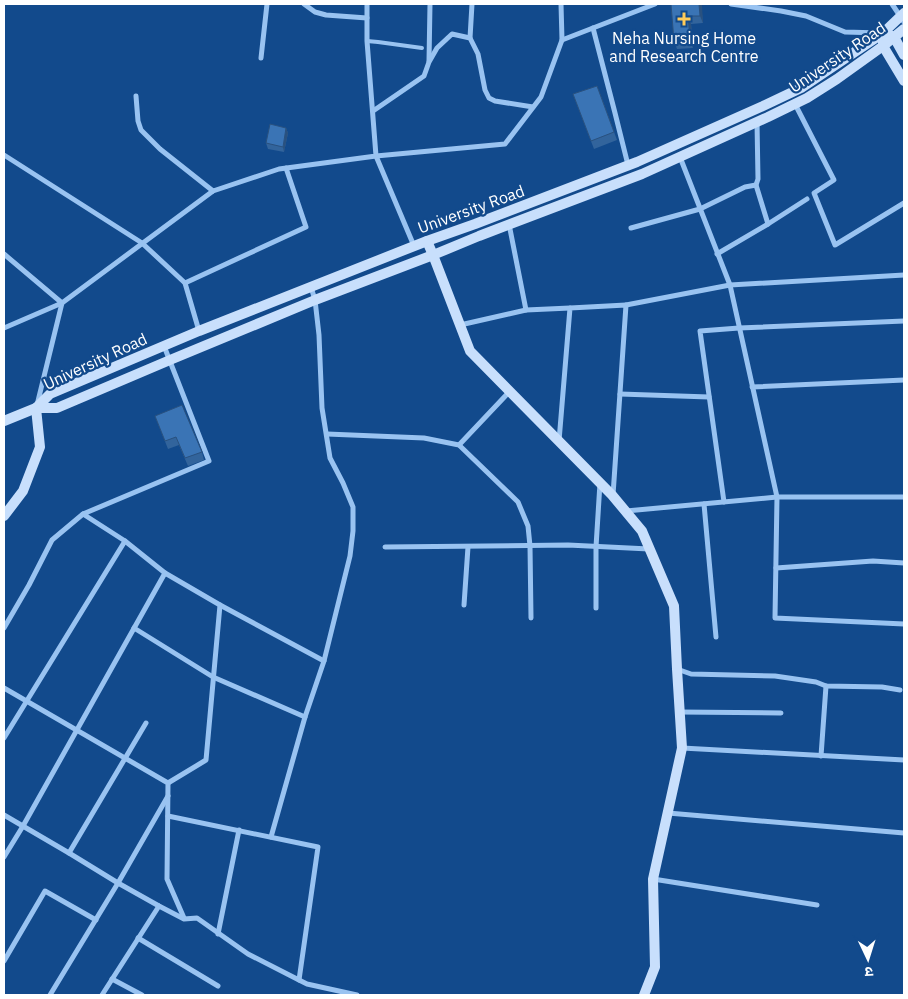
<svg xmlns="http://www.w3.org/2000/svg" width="908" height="999" font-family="'IBM Plex Sans','Noto Sans Devanagari',sans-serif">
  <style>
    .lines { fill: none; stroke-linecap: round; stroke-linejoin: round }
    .lane { stroke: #99c3f1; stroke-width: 4 }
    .street { stroke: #99c3f1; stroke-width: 5 }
    .secondary { stroke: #c8dffc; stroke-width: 10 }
    .wall { fill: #32649c }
    .shaded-wall { fill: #29517f }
    .building { fill: #3a74b5; stroke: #29517f }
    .poi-dot { fill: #ffcb59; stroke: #124a8c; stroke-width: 2 }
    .labels { text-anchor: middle; stroke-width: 4.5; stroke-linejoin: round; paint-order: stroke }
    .poi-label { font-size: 16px; fill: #fff; stroke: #124a8c }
    .street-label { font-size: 16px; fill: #fff; stroke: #124a8c }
  </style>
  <rect width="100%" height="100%" fill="#124a8c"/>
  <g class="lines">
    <polyline class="lane" points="367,41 378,42 422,48"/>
    <g class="street">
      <polyline points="304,4 315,12 326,15 367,18"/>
      <polyline points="561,4 562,40"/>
      <polyline points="731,4 781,11 806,16 845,32 880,33"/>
      <polyline points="892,4 904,22"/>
      <polyline points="593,28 615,113 628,165"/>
      <polyline points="470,38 472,4"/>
      <polyline points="261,58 267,4"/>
      <polyline points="429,61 430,4"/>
      <polyline points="136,96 138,121 141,130 160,149 213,191"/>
      <polyline points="795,104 834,180 814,193 835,245 904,203"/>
      <polyline points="373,111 424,76 429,62 437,48 452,34 470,38 478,54 485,90 489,98 495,101 533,107"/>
      <polyline points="757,122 758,179 756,185 768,224"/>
      <polyline points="4,155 142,243 185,283 199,331"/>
      <polyline points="680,157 730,285 777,497 775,618 904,624"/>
      <polyline points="509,224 526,310"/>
      <polyline points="631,228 700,209 745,187 756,185"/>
      <polyline points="414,246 376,156 505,144 541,97 562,40 655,4"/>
      <polyline points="4,254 62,303 4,328"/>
      <polyline points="717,254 768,224 807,199"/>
      <polyline points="185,283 306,227 286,168"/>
      <polyline points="311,287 315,300 319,335 322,408 330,458 343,483 353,507 353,531 350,556 324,661"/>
      <polyline points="626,305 730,285 904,275"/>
      <polyline points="460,325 526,310 570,308"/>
      <polyline points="752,387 904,380"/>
      <polyline points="620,394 709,397"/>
      <polyline points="37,405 62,303 213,191 279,169 376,156 367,41 367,4"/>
      <polyline points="327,434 424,438 459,445 518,502 528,526 530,546 531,618"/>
      <polyline points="559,441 570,308 626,305 613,495"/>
      <polyline points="459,445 510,391"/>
      <polyline points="724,502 700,331 739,328 904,321"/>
      <polyline points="704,504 716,637"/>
      <polyline points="626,511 777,497 904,497"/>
      <polyline points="125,541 83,514 209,461 164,346"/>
      <polyline points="385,547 568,545 649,549"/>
      <polyline points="776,568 873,561 904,563"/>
      <polyline points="220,605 324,661 305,717 271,837"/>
      <polyline points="464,605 468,547"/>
      <polyline points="596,608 596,547 600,483"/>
      <polyline points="4,628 29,585 52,540 83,514"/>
      <polyline points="134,628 213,677 305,717"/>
      <polyline points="677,669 691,674 775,676 816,682 826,686 882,687 900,690"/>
      <polyline points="4,688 168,783 167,879 184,918"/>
      <polyline points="679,712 781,713"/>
      <polyline points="4,738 125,541 165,573"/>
      <polyline points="682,748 904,760"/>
      <polyline points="821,756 826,686"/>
      <polyline points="668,813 904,833"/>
      <polyline points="4,815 69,853 118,883 159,906 184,919 197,918 248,954 299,980 307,984 357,995"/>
      <polyline points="168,816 318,847 299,980"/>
      <polyline points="69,853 146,723"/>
      <polyline points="4,857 23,826 165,573 220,605 206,760 168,783"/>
      <polyline points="653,879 817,905"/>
      <polyline points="218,934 239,830"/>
      <polyline points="138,938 218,986"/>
      <polyline points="4,961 45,891 96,920"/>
      <polyline points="112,979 142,995"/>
      <polyline points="50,995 118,883 168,796"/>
      <polyline points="102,995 159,906"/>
    </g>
    <g class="secondary">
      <polyline points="889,35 894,37 904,55"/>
      <polyline points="883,41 883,46 904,81"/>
      <polyline points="427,241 433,255 470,351 612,495 642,531 674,606 677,669 682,748 653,879 655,967 644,995"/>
      <polyline points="36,408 57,408 170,360 315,300 433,255 479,236 642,174 768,117 807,98 837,79 883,46 904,29"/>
      <polyline points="4,421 36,408 50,394 199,331 427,241 475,224 637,162 763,106 801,88 883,33 904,13"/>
      <polyline points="4,516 23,491 40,447 36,408"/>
    </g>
  </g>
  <g class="wall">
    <polygon points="671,4 701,4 703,23 691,24 693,48 677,49 674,41"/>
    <polygon points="597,86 617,140 594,149 573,94"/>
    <polygon points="286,128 288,133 284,152 268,149 266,143"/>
    <polygon points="155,416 202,452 204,460 188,466 179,445 168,449"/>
  </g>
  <g class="shaded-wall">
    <polygon points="699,4 701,4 702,5 703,23 700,16"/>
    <polygon points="688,16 691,24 693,48 690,40"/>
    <polygon points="286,128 288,133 284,152 283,147"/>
  </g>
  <g class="building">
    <polygon points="671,4 699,4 700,16 688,16 690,40 674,41"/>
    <polygon points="597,86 614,132 591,141 573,94"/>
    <polygon points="270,124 286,128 283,147 266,143"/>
    <polygon points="182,405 202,452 185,458 176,437 165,441 155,416"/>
  </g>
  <path class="poi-dot" d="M681.5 11.5h5v5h5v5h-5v5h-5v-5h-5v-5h5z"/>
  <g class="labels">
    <g class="poi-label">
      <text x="684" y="44">Neha Nursing Home<tspan x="684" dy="18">and Research Centre</tspan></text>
    </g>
    <g class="street-label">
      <text transform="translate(837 57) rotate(-34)" y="6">University Road</text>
      <text transform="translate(471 209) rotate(-20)" y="6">University Road</text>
      <text transform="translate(95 361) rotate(-25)" y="6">University Road</text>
    </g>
  </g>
  <rect width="908" height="999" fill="none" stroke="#ffffff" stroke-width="10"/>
  <g transform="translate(868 959) rotate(176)" stroke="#124a8c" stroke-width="4" paint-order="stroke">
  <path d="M0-4L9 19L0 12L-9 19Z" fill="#ffffff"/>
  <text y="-8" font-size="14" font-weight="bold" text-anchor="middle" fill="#ffffff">उ</text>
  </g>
</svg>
